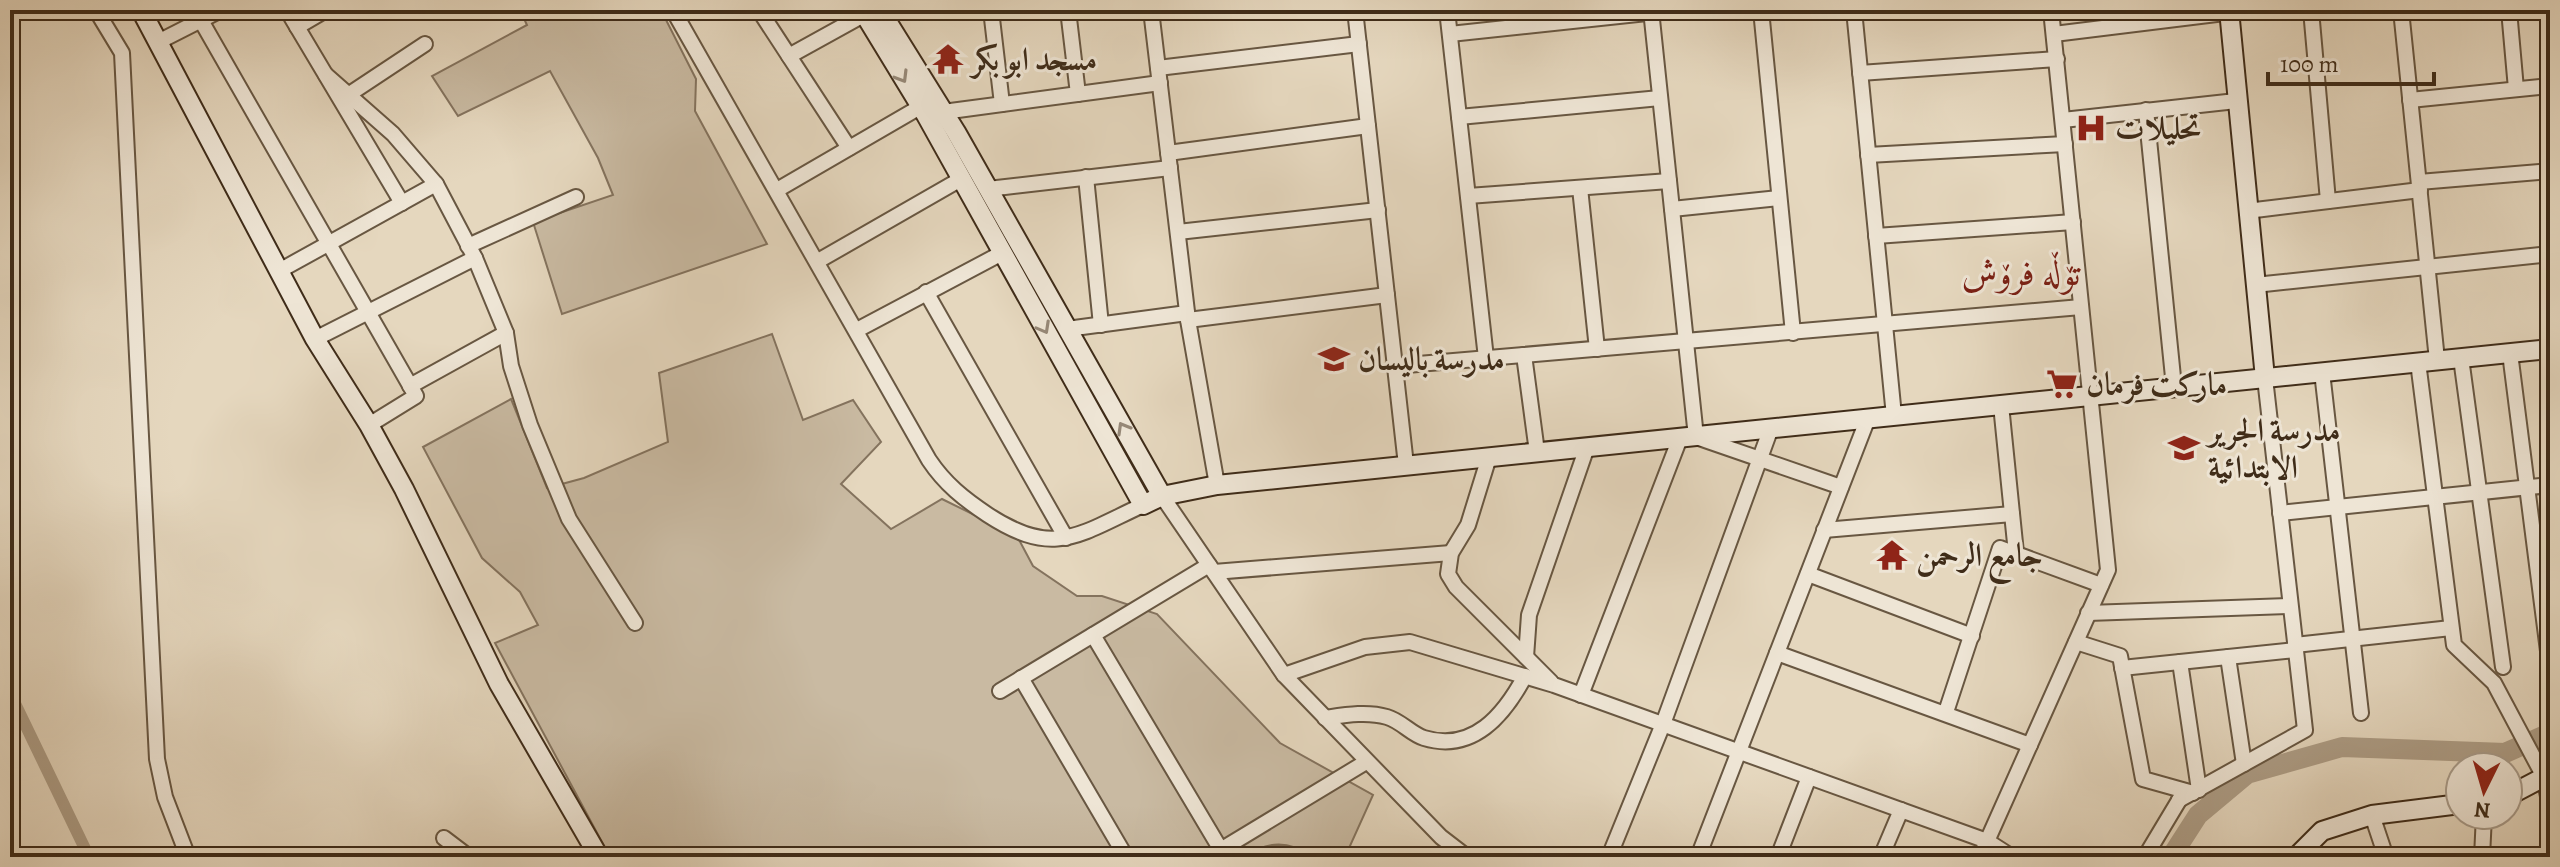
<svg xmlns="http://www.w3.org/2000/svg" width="2560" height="867" font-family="Alegreya,Amiri,serif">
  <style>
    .green { fill: #c9baa2; stroke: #84735e; stroke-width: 2 }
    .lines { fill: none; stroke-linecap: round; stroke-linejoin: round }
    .stream { stroke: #81705a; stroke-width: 3 }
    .canal { stroke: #ad9d86; stroke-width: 12 }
    .river { stroke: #ad9d86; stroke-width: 20 }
    .street-casing { stroke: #685742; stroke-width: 18 }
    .secondary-casing { stroke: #3f2c19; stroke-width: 22 }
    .street { stroke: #eee5d5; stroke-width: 14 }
    .secondary { stroke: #eee5d5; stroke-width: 18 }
    .oneway { stroke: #968877 }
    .labels { text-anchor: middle; stroke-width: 6; stroke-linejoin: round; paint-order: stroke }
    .poi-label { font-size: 32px; font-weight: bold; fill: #3f2c19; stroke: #eee5d5; text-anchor: start }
    .quarter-label { font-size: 36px; fill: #7a1f14; stroke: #eee5d5 }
  </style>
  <rect width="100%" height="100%" fill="#e5d7be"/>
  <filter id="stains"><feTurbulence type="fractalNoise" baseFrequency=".0025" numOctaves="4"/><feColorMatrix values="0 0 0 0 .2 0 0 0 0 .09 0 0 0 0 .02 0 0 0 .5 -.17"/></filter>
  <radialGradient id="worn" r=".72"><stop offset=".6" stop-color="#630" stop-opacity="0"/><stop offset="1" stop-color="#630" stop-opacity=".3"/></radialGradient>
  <g class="green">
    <polygon points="520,10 661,10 696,79 695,111 767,244 562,314 533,222 613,195 598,158 550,71 458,116 432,76 527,25"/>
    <polygon points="772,334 803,420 853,400 881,442 841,484 891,529 942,499 1017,536 1033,566 1077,596 1102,596 1157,614 1280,743 1373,795 1345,857 610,857 495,643 538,625 520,592 482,558 423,447 511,399 547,488 584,478 668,442 659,373"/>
  </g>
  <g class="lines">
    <path class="stream" d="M1245,857C1268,841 1289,841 1312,857"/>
    <polyline class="canal" points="10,693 89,857"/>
    <polyline class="river" points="2171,857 2198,815 2247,774 2342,747 2505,753 2550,733"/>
    <defs>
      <g id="street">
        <polyline points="96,10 122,53 157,759 165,797 188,857"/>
        <polyline points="195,10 416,396 369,425"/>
        <polyline points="287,10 402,203"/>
        <path d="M673,10L929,460C945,484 964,499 988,515C1054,558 1078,535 1143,505"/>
        <polyline points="759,10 849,148"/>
        <polyline points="991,10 1002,104"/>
        <polyline points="1068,10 1078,94"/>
        <polyline points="1151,10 1188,320 1217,485"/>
        <polyline points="1355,10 1406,465"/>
        <polyline points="1447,10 1486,358"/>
        <polyline points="1651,10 1696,437 1841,487"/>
        <polyline points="1761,10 1793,333"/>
        <polyline points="1854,10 1894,416"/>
        <polyline points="2311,10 2328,201"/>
        <polyline points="2401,10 2437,360"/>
        <polyline points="2509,10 2516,89"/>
        <polyline points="297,27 326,10"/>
        <polyline points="1450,34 1675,10"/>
        <polyline points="2054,34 2249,10"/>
        <polyline points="158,42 221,10"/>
        <polyline points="789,56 865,14"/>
        <polyline points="1158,68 1359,44"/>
        <polyline points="1860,73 2057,59"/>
        <polyline points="326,75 393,134 436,184 475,258 506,333 511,366 530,425 569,519 635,623"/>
        <polyline points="348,95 425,44"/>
        <polyline points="2410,100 2550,86"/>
        <polyline points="2146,110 2174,387"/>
        <polyline points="943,112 1160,83"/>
        <polyline points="1459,117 1660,98"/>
        <polyline points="2063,120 2236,101"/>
        <polyline points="1168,153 1368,126"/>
        <polyline points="1868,155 2065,144"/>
        <polyline points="1086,177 1101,325"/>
        <polyline points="2419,182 2550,171"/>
        <polyline points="1580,188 1597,349"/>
        <polyline points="988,189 1170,168"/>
        <polyline points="777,190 920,107"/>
        <polyline points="1468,196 1669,181"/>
        <polyline points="1672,209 1779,198"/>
        <polyline points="2247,211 2420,190"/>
        <polyline points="1178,232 1378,210"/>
        <polyline points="1876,236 2073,222"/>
        <polyline points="468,246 576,197"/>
        <polyline points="818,261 961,179"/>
        <polyline points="279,271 436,184"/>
        <polyline points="2255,285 2550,254"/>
        <polyline points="926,292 1066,538"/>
        <polyline points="1188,320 1387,295"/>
        <polyline points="1067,329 1187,313"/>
        <polyline points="857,330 1002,253"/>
        <polyline points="315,339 475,258"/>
        <polyline points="2510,353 2548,651"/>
        <polyline points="1524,355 1537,452"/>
        <polyline points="2461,358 2503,667"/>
        <polyline points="2418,362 2454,645 2494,683 2544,777 2550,806"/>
        <polyline points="1395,366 2081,307"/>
        <polyline points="2322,372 2361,713"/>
        <polyline points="410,386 506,333"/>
        <polyline points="2001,405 2016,553"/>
        <polyline points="1489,457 1468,525 1451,553 1448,574 1456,587 1551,682"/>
        <polyline points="1162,496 1284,675 1441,837 1467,857"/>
        <polyline points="2280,513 2550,485"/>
        <polyline points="1824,530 2012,514"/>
        <polyline points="1214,572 1451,553"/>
        <polyline points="1808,574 1972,636"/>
        <polyline points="2088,613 2290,606"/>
        <polyline points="1093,635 1221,850"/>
        <polyline points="2076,642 2120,656 2143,779 2193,793"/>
        <polyline points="2295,645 2451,628"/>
        <polyline points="1777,653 2030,745"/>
        <polyline points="1526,657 1529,615 1587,447"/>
        <polyline points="2228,657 2244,764"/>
        <polyline points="2180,662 2199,790"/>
        <polyline points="2122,668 2295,650"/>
        <polyline points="1284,675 1365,647 1410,642 1554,685 1987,841 2012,857"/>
        <polyline points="1021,678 1126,857"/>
        <polyline points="1000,691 1209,565"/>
        <polyline points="1581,695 1680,438"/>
        <polyline points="1946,712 2000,548 2101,585"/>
        <path d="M1325,718C1345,715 1367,711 1387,717C1401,721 1411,734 1424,738C1473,753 1504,715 1525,676"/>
        <polyline points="2179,800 2305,730 2265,378"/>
        <polyline points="2372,815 2386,857"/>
        <polyline points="444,838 469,857"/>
        <polyline points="1209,857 1366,762"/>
        <polyline points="1609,857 1663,724 1771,428"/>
        <polyline points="1698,857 1868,418"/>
        <polyline points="1778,857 1809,777"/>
        <polyline points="1881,857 1901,810"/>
        <polyline points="1980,857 2108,570 2051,10"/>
        <polyline points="2145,857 2184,792"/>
        <polyline points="2482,857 2484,815"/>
      </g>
      <g id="secondary">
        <polyline points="141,10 315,339 369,425 404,489 499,684 599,857"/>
        <polyline points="862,10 926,115 1143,505 1162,496 1217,485 2550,349"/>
        <polyline points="880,10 956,132 1162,496"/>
        <polyline points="2229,10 2265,378"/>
        <polyline points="2508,796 2550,774"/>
        <polyline points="2296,857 2322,831 2372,815 2460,804"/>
      </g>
    </defs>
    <use href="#street" class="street-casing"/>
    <use href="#secondary" class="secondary-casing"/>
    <use href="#street" class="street"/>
    <use href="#secondary" class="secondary"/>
  </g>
  <defs><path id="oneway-chevron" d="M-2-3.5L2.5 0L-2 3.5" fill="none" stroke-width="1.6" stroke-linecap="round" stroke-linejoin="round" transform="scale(2)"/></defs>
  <g class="oneway">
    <use href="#oneway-chevron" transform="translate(902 77) rotate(59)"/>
    <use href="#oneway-chevron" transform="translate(1044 328) rotate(61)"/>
    <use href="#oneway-chevron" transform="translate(1123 428) rotate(-120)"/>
  </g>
  <defs>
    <symbol id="temple-bare" viewBox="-9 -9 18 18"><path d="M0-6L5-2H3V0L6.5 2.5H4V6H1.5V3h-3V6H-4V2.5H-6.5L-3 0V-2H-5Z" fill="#8f2418" stroke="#eee5d5" stroke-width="2.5" paint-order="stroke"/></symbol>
    <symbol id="hospital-bare" viewBox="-9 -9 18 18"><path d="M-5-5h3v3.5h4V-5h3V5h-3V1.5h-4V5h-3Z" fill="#8f2418" stroke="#eee5d5" stroke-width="2.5" paint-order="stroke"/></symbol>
    <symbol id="school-bare" viewBox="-9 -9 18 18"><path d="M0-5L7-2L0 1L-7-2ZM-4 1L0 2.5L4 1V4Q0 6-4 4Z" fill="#8f2418" stroke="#eee5d5" stroke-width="2.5" paint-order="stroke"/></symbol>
    <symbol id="supermarket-bare" viewBox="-9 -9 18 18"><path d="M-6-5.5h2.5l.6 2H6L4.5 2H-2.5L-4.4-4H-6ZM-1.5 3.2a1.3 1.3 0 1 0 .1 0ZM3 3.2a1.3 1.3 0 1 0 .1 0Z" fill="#8f2418" stroke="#eee5d5" stroke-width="2.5" paint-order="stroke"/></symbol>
  </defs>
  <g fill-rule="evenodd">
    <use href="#temple-bare" x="926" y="37" width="44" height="44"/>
    <use href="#hospital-bare" x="2069" y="106" width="44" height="44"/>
    <use href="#school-bare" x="1312" y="337" width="44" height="44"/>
    <use href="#supermarket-bare" x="2040" y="362" width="44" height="44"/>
    <use href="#school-bare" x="2162" y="426" width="44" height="44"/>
    <use href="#temple-bare" x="1870" y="533" width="44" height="44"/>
  </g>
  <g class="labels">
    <g class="poi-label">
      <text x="972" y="70">مسجد ابو بكر</text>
      <text x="2115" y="139">تحلیلات</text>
      <text x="1358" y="370">مدرسة بالیسان</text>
      <text x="2086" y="395">مارکت فرمان</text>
      <text x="2208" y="441">مدرسة الجرير<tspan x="2208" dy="37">الابتدائية</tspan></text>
      <text x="1916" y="566">جامع الرحمن</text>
    </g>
    <g class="quarter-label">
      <text x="2021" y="285">تۆڵە فرۆش</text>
    </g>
  </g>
  <rect width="2560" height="867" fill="none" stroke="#e5d7be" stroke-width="40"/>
  <rect x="12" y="12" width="2536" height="843" fill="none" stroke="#3f2c19" stroke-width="4"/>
  <rect x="20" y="20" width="2520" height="827" fill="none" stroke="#3f2c19" stroke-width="2"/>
  <g transform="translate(2484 791) rotate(185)"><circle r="38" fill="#eee5d5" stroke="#a89b8a" stroke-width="2"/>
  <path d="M0-6L14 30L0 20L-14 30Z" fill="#8f2418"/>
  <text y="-12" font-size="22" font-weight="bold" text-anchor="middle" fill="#3f2c19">N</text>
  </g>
  <path d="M2268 72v12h166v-12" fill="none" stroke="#3f2c19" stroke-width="4"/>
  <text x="2280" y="72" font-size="24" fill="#3f2c19" stroke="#eee5d5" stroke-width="6" paint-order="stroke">100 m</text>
  <rect width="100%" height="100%" filter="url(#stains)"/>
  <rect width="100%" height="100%" fill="url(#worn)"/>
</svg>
